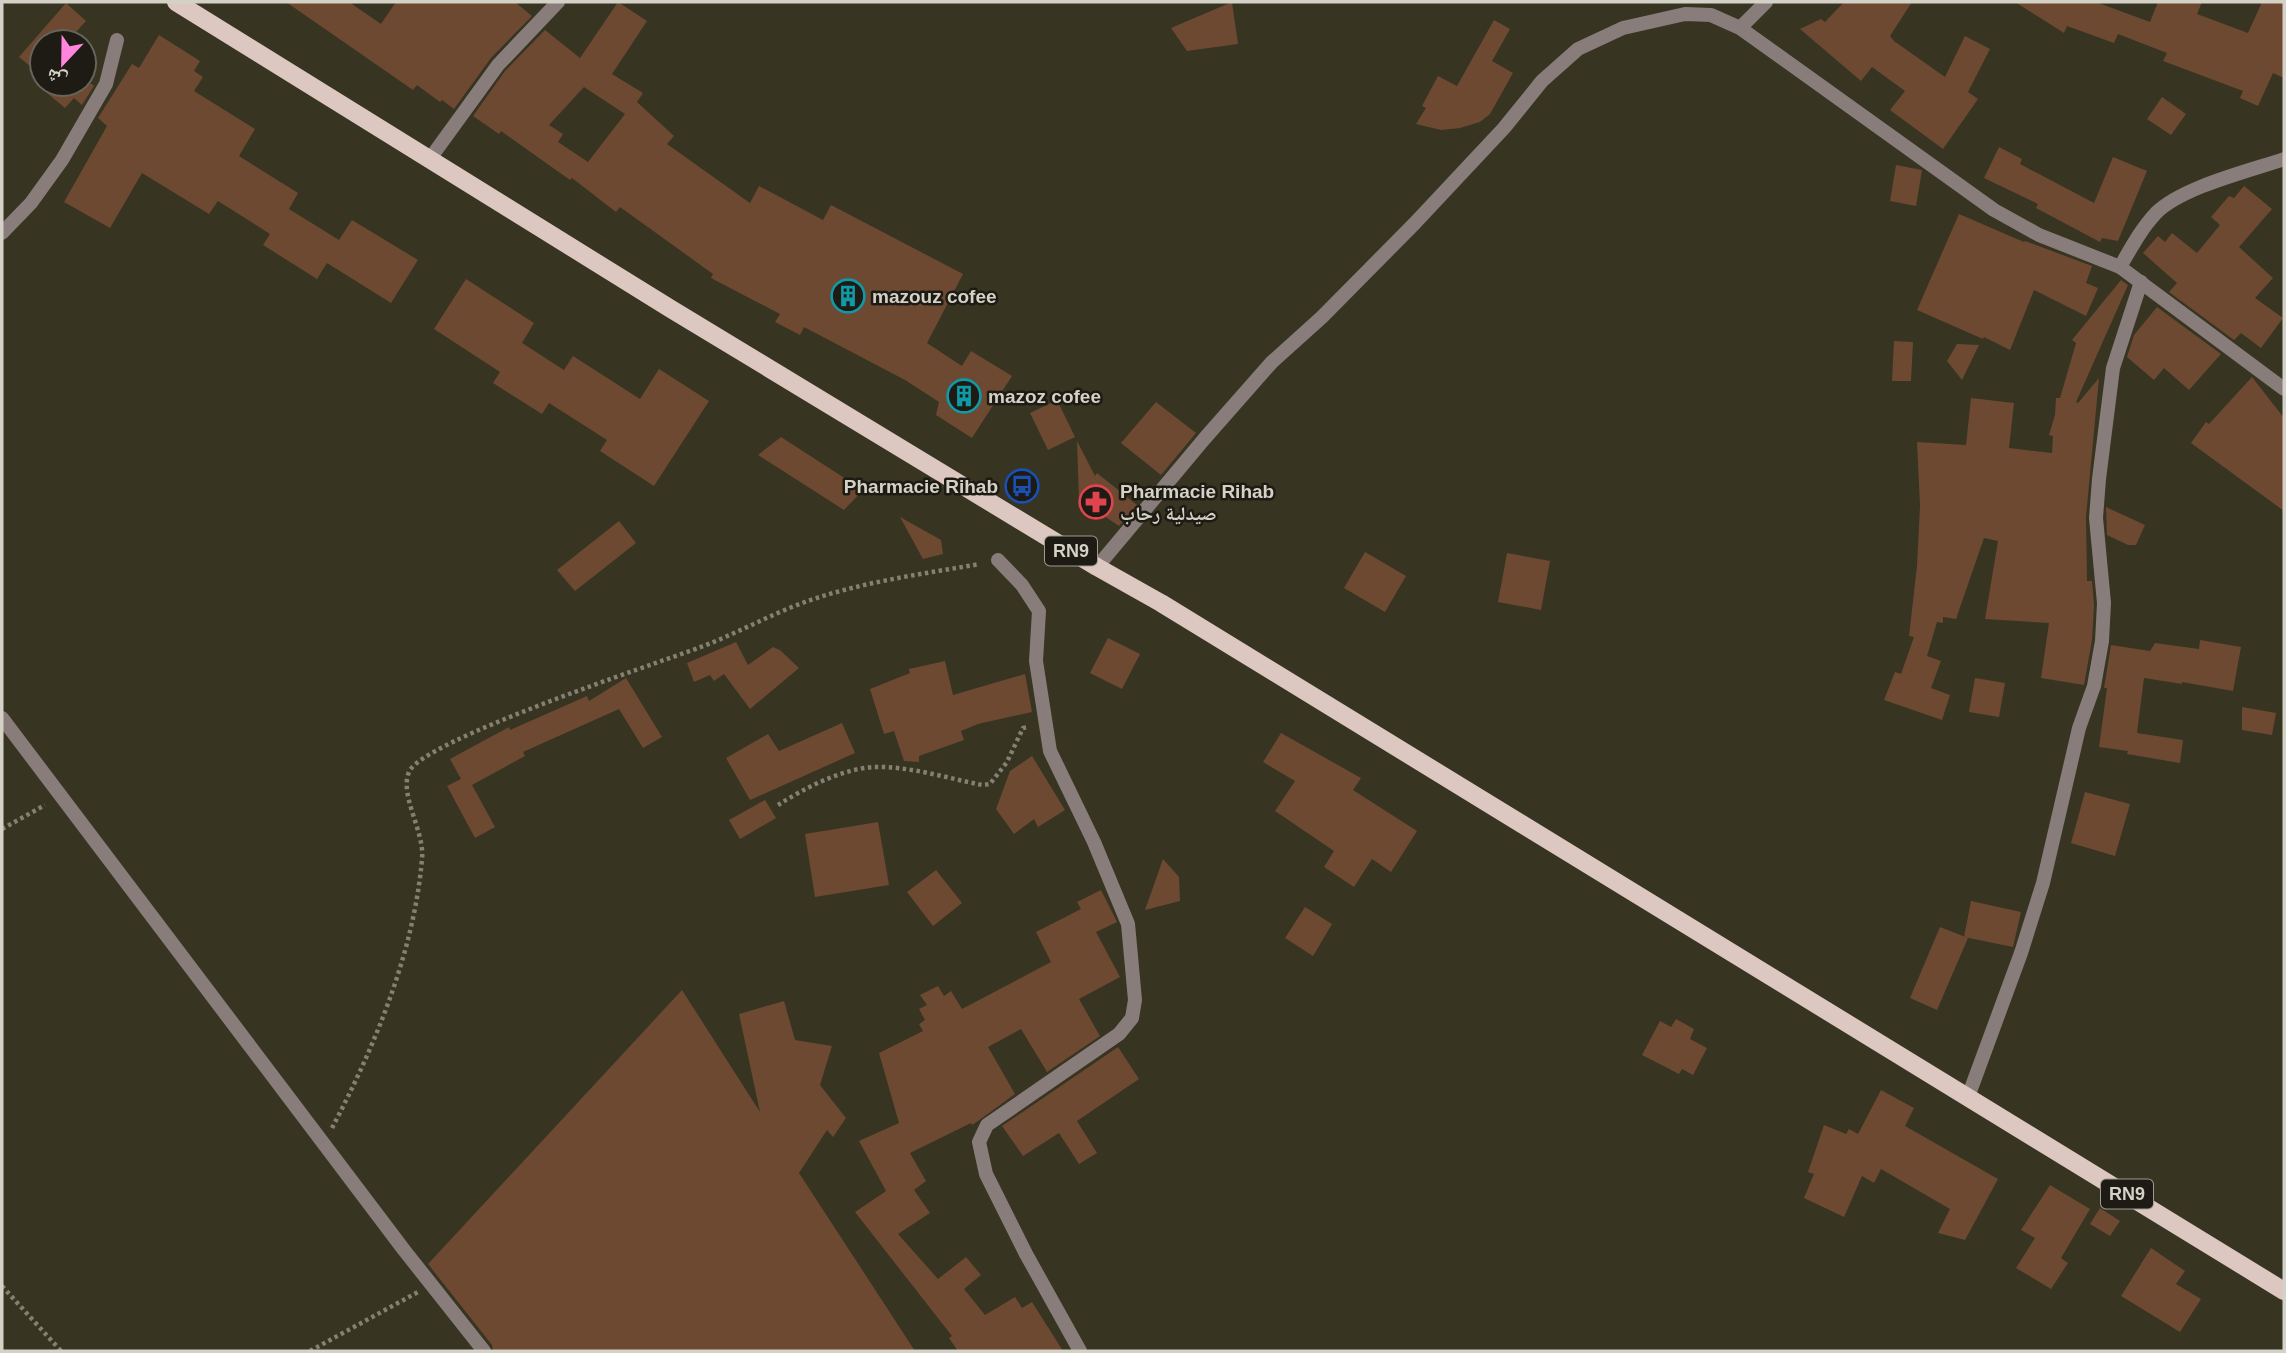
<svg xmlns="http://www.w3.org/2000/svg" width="2286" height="1353" font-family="Arial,'Noto Naskh Arabic',sans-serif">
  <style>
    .building { fill: #6d4931; fill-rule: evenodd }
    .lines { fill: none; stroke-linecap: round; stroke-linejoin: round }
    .path { stroke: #848173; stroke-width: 4.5; stroke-dasharray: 3.5 3.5; stroke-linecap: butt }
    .minor { stroke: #887d7b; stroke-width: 14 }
    .primary { stroke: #ddc7c1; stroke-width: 18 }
    .labels { text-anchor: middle; stroke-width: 5; stroke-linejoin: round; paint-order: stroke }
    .shield { fill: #1d1b13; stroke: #9d9b91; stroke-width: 2 }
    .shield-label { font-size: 18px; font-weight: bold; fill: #d4d2c7 }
    .poi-label { font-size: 19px; font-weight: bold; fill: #d4d2c7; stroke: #1d1b13; text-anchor: start }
  </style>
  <rect width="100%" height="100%" fill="#373422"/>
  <g class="building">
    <polygon points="286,2 349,2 381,24 396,2 515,2 532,16 491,58 454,109 442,100 440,102 417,85 413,90"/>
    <path d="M618,2L647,21L612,74L643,93L637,102L674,136L667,144L750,203L759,186L823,220L831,205L963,274L927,343L962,366L971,351L1012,376L972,438L936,415L939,402L905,380L804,327L800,335L775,322L780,314L711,278L713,274L620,207L616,212L572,178L570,180L501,131L499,134L473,116L505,71L545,30L580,58ZM584,87L625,114L588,162L558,142L563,134L549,125Z"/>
    <polygon points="1232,2 1238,44 1187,51 1171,28"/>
    <polygon points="1844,2 1912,2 1890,36 1894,41 1945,77 1965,36 1990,49 1968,92 1978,99 1943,149 1890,110 1905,91 1872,67 1861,81 1800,29 1821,19 1825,22"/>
    <polygon points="2015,2 2096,2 2150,22 2158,2 2202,2 2197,14 2248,33 2262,2 2284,2 2284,78 2273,73 2258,106 2240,98 2243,91 2163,61 2167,53 2118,34 2114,43 2067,26 2064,33"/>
    <polygon points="66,3 86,21 67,42 42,42 42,76 19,57"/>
    <polygon points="1494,20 1510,29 1492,61 1513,73 1490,114 1480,122 1460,128 1441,130 1416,124 1426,108 1422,106 1438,76 1457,86"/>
    <polygon points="159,35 200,61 194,71 203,77 194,91 255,129 239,156 298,193 289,209 339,240 352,220 418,260 391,303 327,263 317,279 263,245 270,234 218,201 209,214 142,173 110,228 64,202 107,126 98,118 132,64 139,68"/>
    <polygon points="36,84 92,84 94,86 82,105 74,98 65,108"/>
    <polygon points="2162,97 2186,114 2171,135 2147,119"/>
    <polygon points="1999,147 2022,159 2020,164 2094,203 2113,157 2147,171 2118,241 2102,238 2100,242 2036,208 2038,204 1984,178"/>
    <polygon points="1896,165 1922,170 1916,206 1890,201"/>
    <polygon points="2244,186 2272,209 2239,247 2273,278 2255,298 2283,318 2261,348 2241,333 2234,340 2169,292 2177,283 2143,253 2158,236 2165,242 2172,233 2197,253 2220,225 2211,217 2229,196 2234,198"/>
    <polygon points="1959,214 2024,242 2025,241 2092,266 2086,283 2098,288 2086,316 2034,290 2010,350 1984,337 1983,339 1917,310"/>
    <polygon points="466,279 534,323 522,343 564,370 573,356 640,399 659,369 709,401 654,486 600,451 607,440 549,403 542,414 493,383 500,372 434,329"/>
    <polygon points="2121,280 2128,285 2076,402 2078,403 2099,378 2086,517 2087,581 2092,581 2094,605 2092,640 2084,685 2041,678 2049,623 1985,619 1998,541 1984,538 1956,619 1943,617 1943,623 1937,622 1927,656 1941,661 1931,688 1950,695 1942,720 1884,700 1895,672 1901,674 1914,637 1909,636 1917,566 1920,506 1917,442 1966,445 1971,398 2014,403 2009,448 2052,453 2053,436 2049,435 2055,415 2056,398 2060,398 2076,343 2072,340"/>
    <polygon points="2157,307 2221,354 2189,390 2164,368 2154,380 2127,357 2134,335"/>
    <polygon points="1894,341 1913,342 1911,381 1892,381"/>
    <polygon points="1957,344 1979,345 1962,380 1947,361"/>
    <polygon points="2252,377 2284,418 2284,511 2191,443 2206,422 2209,424"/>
    <polygon points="1057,400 1075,437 1048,450 1030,413"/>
    <polygon points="1156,402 1196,433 1161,475 1121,443"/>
    <polygon points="781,437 863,490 844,510 758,455"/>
    <polygon points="1077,441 1095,476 1097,473 1137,505 1119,526 1079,499"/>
    <polygon points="2106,507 2145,525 2136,545 2128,545 2107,535"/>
    <polygon points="900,517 941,540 943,554 923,559"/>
    <polygon points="619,521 636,543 575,591 557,570"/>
    <polygon points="1365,552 1406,576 1385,612 1344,588"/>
    <polygon points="1507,553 1550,561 1541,610 1498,602"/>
    <polygon points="1108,638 1140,654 1122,689 1090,673"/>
    <polygon points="2200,640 2241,647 2233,691 2182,682 2182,684 2144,678 2137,733 2183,740 2180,763 2127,754 2128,751 2099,747 2107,688 2104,688 2111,645 2150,651 2155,643 2199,649"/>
    <polygon points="736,642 748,665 773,647 780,650 799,668 750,709 724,674 714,681 710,675 694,682 687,663"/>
    <polygon points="945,661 953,695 1025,674 1032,712 978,724 961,731 964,740 919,756 919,762 904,761 894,731 884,734 870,689 910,673 909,669"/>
    <polygon points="626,678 662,737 643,748 619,709 523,752 525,756 472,785 495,827 475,838 447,786 461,779 450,759 509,727 510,730 587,696 589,701"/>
    <polygon points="1975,678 2005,683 1999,717 1969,712"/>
    <polygon points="2242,707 2276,713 2272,735 2242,730"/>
    <polygon points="842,723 855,753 750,800 726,758 768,734 779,751"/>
    <polygon points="1281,733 1361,778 1353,790 1417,831 1391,872 1372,859 1354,887 1324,867 1334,851 1275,811 1295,781 1263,762"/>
    <polygon points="1032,756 1065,810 1038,827 1034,819 1014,834 996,809 1010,771"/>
    <polygon points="2085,792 2130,804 2115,856 2071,843"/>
    <polygon points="765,800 776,818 740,839 729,820"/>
    <polygon points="878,822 889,885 815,897 805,834"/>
    <polygon points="1163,859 1179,877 1180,901 1145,910"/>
    <polygon points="936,870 962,903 933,926 907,892"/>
    <polygon points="1101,890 1117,922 1096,932 1120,977 1079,999 1100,1036 1047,1072 1021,1029 988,1047 1015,1094 978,1121 972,1125 971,1123 910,1153 926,1181 914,1190 930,1213 898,1234 938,1279 966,1257 981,1275 964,1289 985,1315 1015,1297 1022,1308 1032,1302 1063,1351 958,1351 949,1338 952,1336 855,1212 886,1191 859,1141 899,1123 879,1053 923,1031 919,1024 925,1020 919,1009 927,1005 920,995 938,986 944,996 951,991 962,1009 1051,962 1036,932 1081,909 1077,902"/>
    <polygon points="1971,901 2021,912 2013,947 1964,937"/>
    <polygon points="1305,907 1332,924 1313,956 1285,938"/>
    <polygon points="1940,927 1968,938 1937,1010 1910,998"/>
    <polygon points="682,990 760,1112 739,1014 784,1001 795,1040 832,1046 820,1085 846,1118 833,1137 827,1130 799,1173 915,1351 493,1351 492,1345 428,1264"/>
    <polygon points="1676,1019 1694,1029 1690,1039 1707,1048 1693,1075 1682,1069 1679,1074 1642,1055 1660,1021 1671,1027"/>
    <polygon points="1118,1047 1139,1079 1077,1121 1097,1153 1079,1164 1059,1133 1023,1156 1002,1126"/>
    <polygon points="1881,1090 1914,1108 1905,1126 1998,1179 1965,1240 1938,1233 1950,1209 1881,1169 1874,1183 1862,1176 1844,1217 1804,1198 1814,1174 1808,1172 1824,1125 1846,1134 1849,1129 1858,1134"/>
    <polygon points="2050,1185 2090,1209 2061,1258 2068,1263 2051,1289 2016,1268 2035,1238 2021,1230"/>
    <polygon points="2100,1208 2120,1221 2110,1236 2090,1224"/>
    <polygon points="2151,1248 2185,1271 2176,1284 2201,1299 2180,1332 2121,1296"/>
  </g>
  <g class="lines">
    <g class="path">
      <path d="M778,805C805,788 841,769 874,767C909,766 947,778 982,785L990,784L1007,762L1023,728L1028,727"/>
      <polyline points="2,829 45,805"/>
      <path d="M332,1128C375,1046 414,952 422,859C425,832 399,795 409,772C421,741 655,664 698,648C734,635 769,615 805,602C861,582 922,574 980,564"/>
      <polyline points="2,1286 61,1351"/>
      <polyline points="310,1351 418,1292"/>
    </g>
    <g class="minor">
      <polyline points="1740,28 1766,2"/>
      <polyline points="429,160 498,65 558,2"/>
      <polyline points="2,233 31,203 62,160 106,84 117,40"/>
      <path d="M2120,267C2131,248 2141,229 2156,213C2182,187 2249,171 2284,159"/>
      <polyline points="998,560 1022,585 1039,611 1036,661 1050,751 1094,842 1128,924 1135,1000 1132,1018 1119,1034 987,1125 979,1142 986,1174 1026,1254 1080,1351"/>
      <polyline points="1097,567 1205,438 1272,362 1322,317 1415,223 1504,128 1542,81 1578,49 1623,28 1685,14 1711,15 1740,28 1994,210 2039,235 2120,267 2284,389"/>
      <polyline points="2,718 404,1250 484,1351"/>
      <polyline points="1968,1097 2021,953 2043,883 2079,728 2094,686 2102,641 2104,603 2096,518 2099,479 2113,368 2141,282"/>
    </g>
    <polyline class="primary" points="176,2 671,309 1097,567 1161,603 2284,1291"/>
  </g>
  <defs>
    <symbol id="building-ring" viewBox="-11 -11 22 22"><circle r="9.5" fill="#1d1b13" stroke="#0f9aa8" stroke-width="1.5"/><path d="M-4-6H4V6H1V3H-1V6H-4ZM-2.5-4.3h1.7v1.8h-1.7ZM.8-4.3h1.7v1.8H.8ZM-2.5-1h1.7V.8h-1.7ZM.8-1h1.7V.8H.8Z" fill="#0f9aa8"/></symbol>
    <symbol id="bus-ring" viewBox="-11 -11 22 22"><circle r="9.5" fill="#1d1b13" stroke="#1a4fb4" stroke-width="1.5"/><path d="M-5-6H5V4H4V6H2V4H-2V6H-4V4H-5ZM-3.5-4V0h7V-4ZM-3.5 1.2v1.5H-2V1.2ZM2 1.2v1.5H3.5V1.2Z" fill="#1a4fb4"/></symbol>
    <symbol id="pharmacy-ring" viewBox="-11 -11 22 22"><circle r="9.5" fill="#1d1b13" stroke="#e0444e" stroke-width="1.5"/><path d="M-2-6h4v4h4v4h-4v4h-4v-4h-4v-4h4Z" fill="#e0444e"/></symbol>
  </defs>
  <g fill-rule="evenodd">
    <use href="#building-ring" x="829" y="277" width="38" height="38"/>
    <use href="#building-ring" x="945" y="377" width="38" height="38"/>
    <use href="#bus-ring" x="1003" y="467" width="38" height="38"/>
    <use href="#pharmacy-ring" x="1077" y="483" width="38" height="38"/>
  </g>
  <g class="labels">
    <g class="shield">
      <rect x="1045" y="536.5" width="52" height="29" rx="5"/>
      <rect x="2101" y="1179.5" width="52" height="29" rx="5"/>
    </g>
    <g class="shield-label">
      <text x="1071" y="557">RN9</text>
      <text x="2127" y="1200">RN9</text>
    </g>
    <g class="poi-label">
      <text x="872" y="303">mazouz cofee</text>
      <text x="988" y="403">mazoz cofee</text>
      <text x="998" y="493" text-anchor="end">Pharmacie Rihab</text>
      <text x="1120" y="498">Pharmacie Rihab<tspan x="1120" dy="22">صيدلية رحاب</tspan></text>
    </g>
  </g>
  <rect width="2286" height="1353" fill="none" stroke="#d4d2c7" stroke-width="7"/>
  <g transform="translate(63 63) rotate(202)"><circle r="33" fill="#1d1b13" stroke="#66645b" stroke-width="2"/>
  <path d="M0-5L12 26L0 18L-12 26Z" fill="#ff85df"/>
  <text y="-10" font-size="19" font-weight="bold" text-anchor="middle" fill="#d4d2c7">ش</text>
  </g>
</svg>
